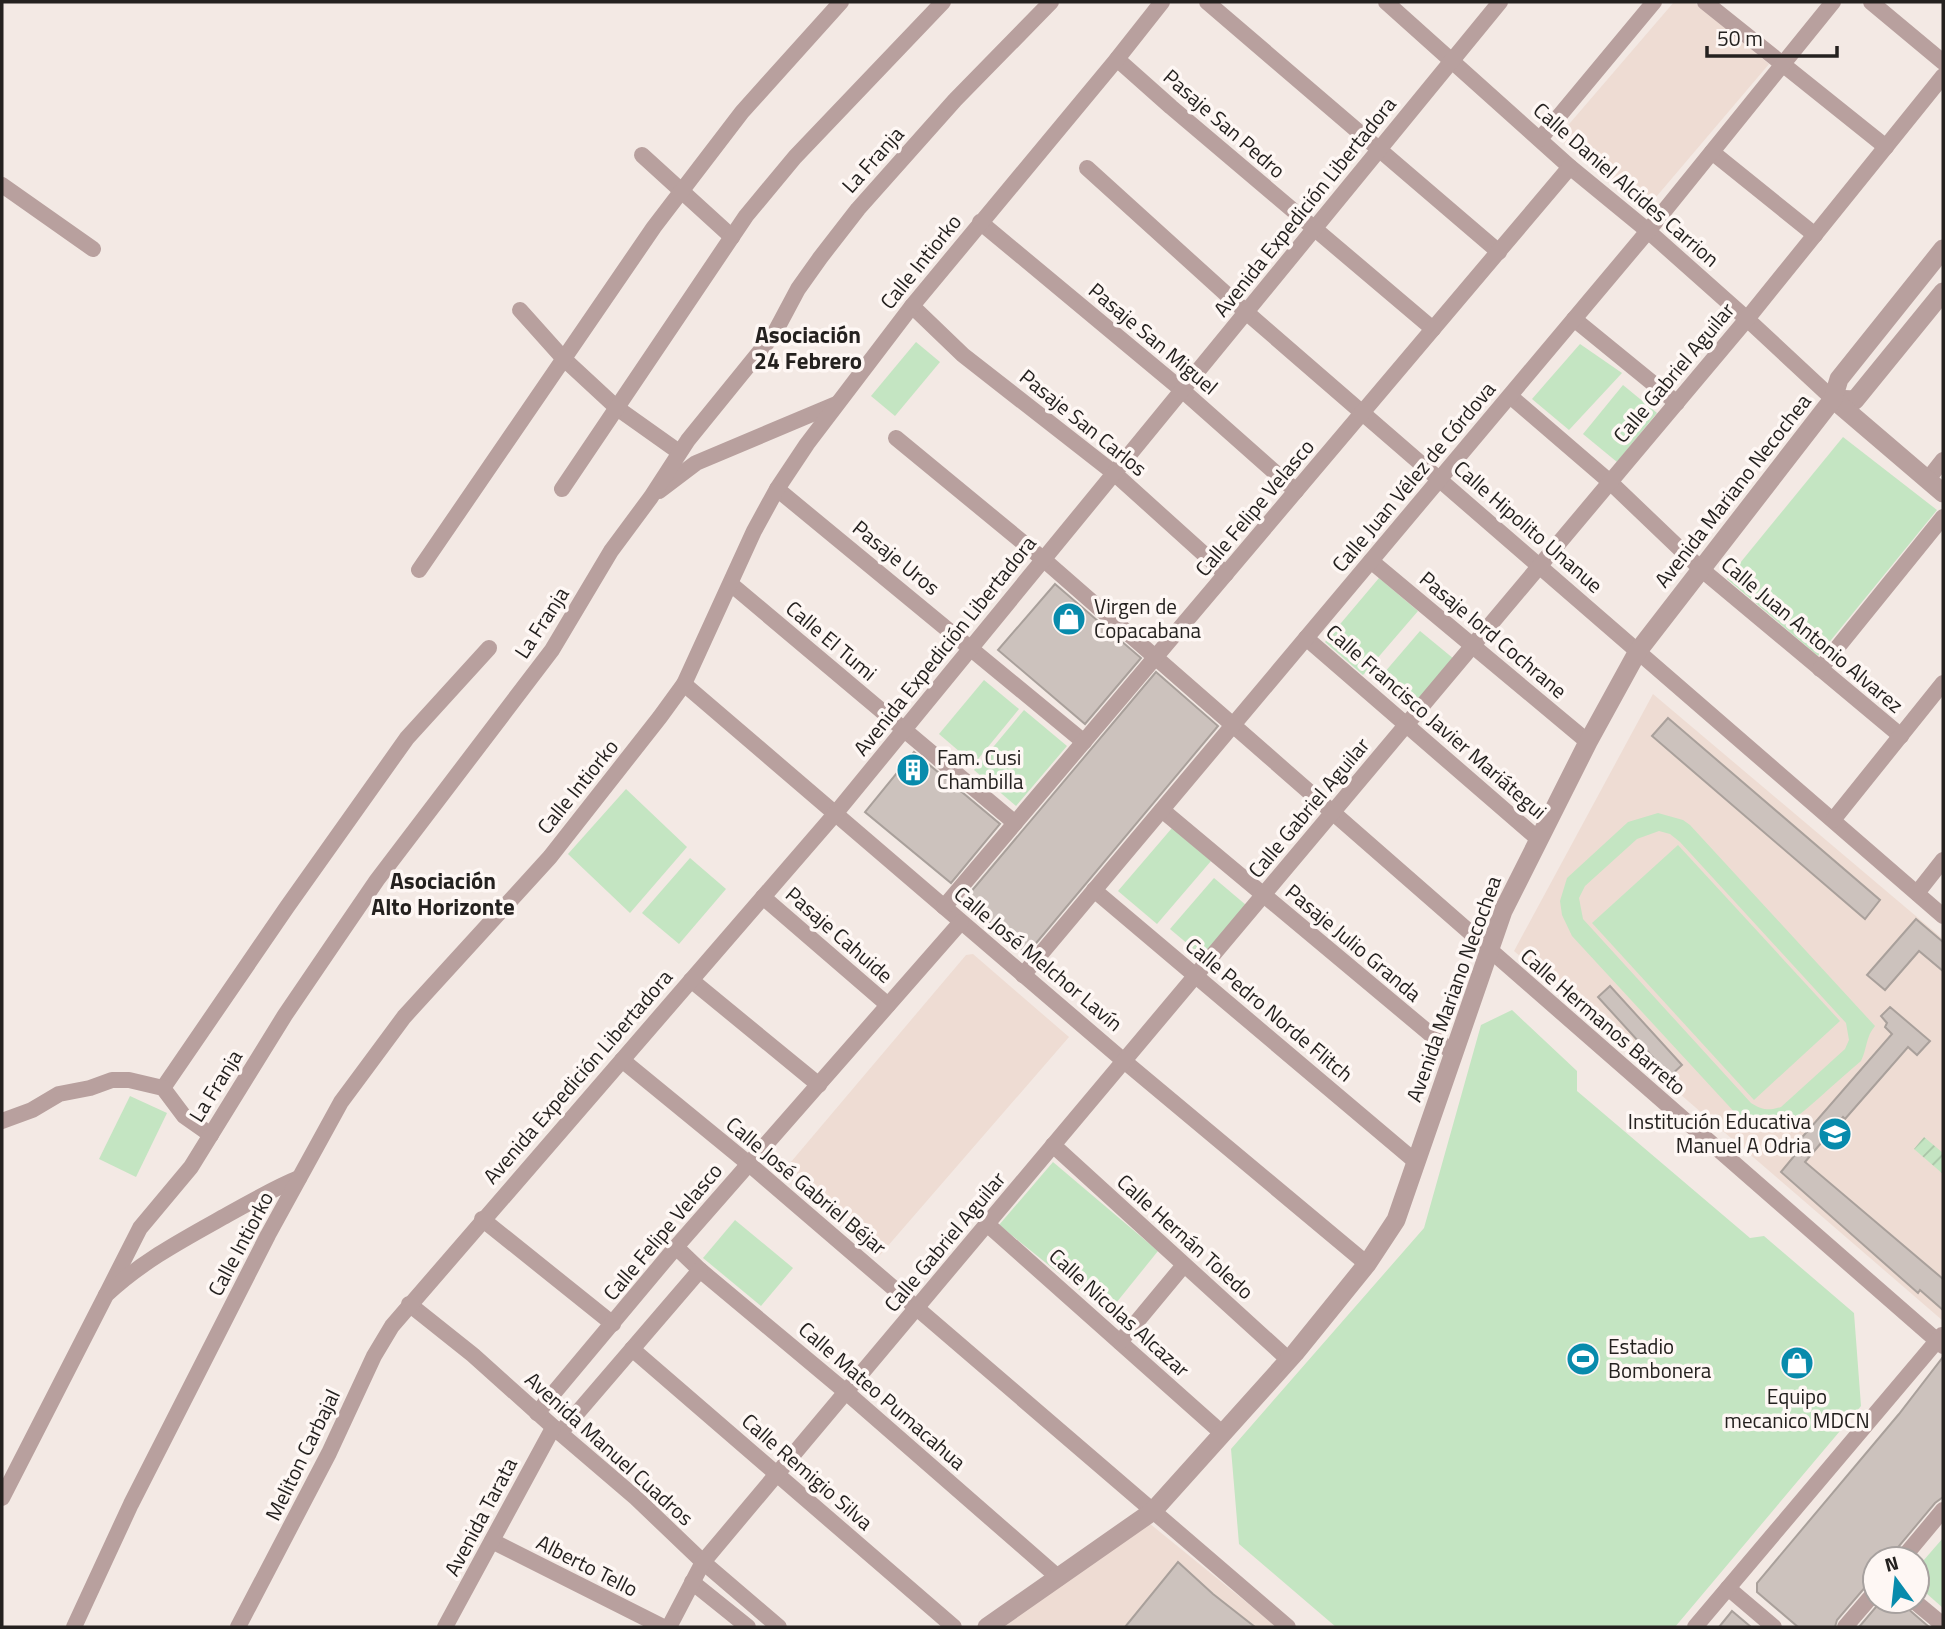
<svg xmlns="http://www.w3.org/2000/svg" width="1945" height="1629" font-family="'Titillium Web',sans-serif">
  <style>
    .built { fill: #eedcd3 }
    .park { fill: #c4e5c2; fill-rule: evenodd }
    .garden { fill: url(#garden-furrows) }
    .building { fill: #ccc2bd; stroke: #a9a09b; stroke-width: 2 }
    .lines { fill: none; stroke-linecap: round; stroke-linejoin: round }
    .minor { stroke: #b8a09e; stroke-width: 16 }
    .tertiary { stroke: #b8a09e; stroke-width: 19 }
    .labels { text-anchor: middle; stroke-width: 7; stroke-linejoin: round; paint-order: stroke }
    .street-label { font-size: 21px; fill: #24211f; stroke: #fef7f4 }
    .poi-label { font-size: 21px; fill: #24211f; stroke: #fef7f4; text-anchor: start }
    .neighbourhood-label { font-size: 23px; font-weight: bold; fill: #24211f; stroke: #fef7f4 }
  </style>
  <defs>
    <pattern id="garden-furrows" width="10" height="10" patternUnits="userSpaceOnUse" patternTransform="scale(1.75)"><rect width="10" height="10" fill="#c4e5c2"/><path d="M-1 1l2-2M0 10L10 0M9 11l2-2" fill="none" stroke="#a8c4a6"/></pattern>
  </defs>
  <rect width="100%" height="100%" fill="#f3e9e4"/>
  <g class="built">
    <polygon points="1674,2 1694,2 1769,64 1645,210 1558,137"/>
    <polygon points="1653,694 1943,939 1942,1320 1514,951"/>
    <polygon points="973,954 1069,1037 880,1255 785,1175 785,1169 966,955"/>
    <polygon points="1149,1523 1277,1627 998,1627"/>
  </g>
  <g class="park">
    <polygon points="916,342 940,362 895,416 871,396"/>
    <polygon points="1580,344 1622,373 1569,430 1532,399"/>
    <polygon points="1623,385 1657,413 1617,462 1583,434"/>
    <polygon points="1843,437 1937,510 1818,656 1727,579"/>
    <polygon points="1379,578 1418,611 1363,675 1325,642"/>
    <polygon points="1420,631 1454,659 1412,709 1378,680"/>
    <polygon points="984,680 1019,709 974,764 939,734"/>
    <polygon points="1024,710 1067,746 1016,806 974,770"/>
    <polygon points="626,789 687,847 630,913 568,854"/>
    <path d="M1658,813L1683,820L1690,825L1875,1026C1866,1036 1867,1049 1861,1061C1847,1073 1833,1085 1819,1098C1793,1121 1771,1142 1738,1116L1572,936L1562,915L1560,901L1567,878L1628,822ZM1659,831L1670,834L1680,842L1846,1023L1849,1040L1845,1049L1781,1107C1769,1111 1762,1110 1751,1103L1583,919L1579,898L1585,886L1637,839Z"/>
    <polygon points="1172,828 1211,861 1157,924 1118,891"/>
    <polygon points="1678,845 1840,1021 1754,1100 1592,923"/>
    <polygon points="690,858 726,889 679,944 642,913"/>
    <polygon points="1214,878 1246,905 1202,956 1170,929"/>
    <polygon points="1512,1010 1577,1071 1577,1091 1750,1238 1764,1236 1854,1313 1861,1406 1675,1627 1336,1627 1239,1544 1231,1449 1424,1228 1481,1025"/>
    <polygon points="130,1096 167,1113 136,1177 99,1159"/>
    <polygon points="1053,1162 1158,1251 1108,1313 999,1225"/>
    <polygon points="735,1220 793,1268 761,1306 703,1258"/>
    <polygon points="1943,1538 1943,1608 1917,1585 1917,1568"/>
  </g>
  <polygon class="garden" points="1924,1137 1943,1153 1943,1174 1914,1149"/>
  <g class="building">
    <polygon points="1055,584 1141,658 1085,724 998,650"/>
    <polygon points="1156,672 1218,726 1027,954 964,900"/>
    <polygon points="1668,718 1880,900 1865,919 1652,736"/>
    <polygon points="914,752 1000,824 951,883 865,812"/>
    <polygon points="1916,919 1943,942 1943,971 1919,951 1885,990 1867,975"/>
    <polygon points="1610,986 1682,1065 1670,1076 1598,997"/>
    <polygon points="1890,1007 1930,1041 1917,1055 1908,1047 1845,1119 1843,1117 1805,1162 1943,1279 1943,1310 1920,1290 1918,1293 1781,1172 1795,1155 1791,1150 1892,1034 1885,1027 1887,1023 1881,1016"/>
    <polygon points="1943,1357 1943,1497 1935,1503 1894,1552 1892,1559 1875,1559 1875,1579 1867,1585 1837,1620 1835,1627 1798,1627 1757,1592 1757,1583 1899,1414"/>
    <polygon points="1178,1562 1213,1594 1255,1627 1125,1627"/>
    <polygon points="1881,1601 1899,1601 1929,1627 1859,1627"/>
    <polygon points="1732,1611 1751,1627 1719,1627"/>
  </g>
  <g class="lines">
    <g class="minor">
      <polyline points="1207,2 1499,252"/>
      <polyline points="1386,2 1570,167 1648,231 1747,319 1833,399"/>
      <polyline points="1705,2 1886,147"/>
      <polyline points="1871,2 1943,62"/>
      <polyline points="1117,59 1171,107 1433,329"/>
      <polyline points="1540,139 1654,2"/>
      <polyline points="1712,152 1815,235"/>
      <polyline points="642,155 732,237"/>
      <polyline points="1087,168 1246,312 1943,916"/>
      <polyline points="2,185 93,249"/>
      <polyline points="980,222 1182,390 1296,491"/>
      <polyline points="912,306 963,355 1114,473 1226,574"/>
      <polyline points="520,310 563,358 617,408 679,452"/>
      <polyline points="1574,319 1677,403"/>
      <polyline points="1510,396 1610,482 1701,569 1901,736"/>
      <polyline points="896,438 1043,559 1943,1346"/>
      <polyline points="1928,479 1943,460"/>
      <polyline points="562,489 746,216 795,157 943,2"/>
      <polyline points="777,489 1084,742"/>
      <polyline points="659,491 696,463 836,404"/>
      <polyline points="1371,561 1588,742"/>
      <polyline points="419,570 654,227 742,112 841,2"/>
      <polyline points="732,585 1015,823"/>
      <polyline points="1306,638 1537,838"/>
      <polyline points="1820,669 1943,517"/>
      <polyline points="684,684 1124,1061 1367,1264"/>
      <polyline points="1162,810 1453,1053"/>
      <polyline points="1833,820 1943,683"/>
      <polyline points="1094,890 1416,1162"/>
      <polyline points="1917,893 1943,860"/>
      <polyline points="763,897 888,1005"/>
      <polyline points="944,907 1570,167"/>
      <polyline points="1023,975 1648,231 1833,2"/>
      <polyline points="691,980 819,1085"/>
      <polyline points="622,1060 749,1164 1288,1627"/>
      <polyline points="163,1088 287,907 407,738 489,648"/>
      <polyline points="2,1121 32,1110 59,1094 90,1088 112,1080 129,1080 163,1088 184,1116 211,1135"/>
      <polyline points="1053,1145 1289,1360"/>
      <polyline points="482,1219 613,1324"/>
      <polyline points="987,1224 1223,1434"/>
      <polyline points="676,1247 700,1270 846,1392 1059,1578"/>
      <polyline points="106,1295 140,1228 191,1167 285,1015 336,940 377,880 552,650 611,551 651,497 688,440 774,334 798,289 820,258 858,209 955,100 1051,2"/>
      <polyline points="409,1304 473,1355 560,1433 636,1498 703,1562 779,1627"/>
      <polyline points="1120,1342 1184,1265"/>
      <polyline points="632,1349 954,1627"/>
      <polyline points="537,1413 676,1247 961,922"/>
      <polyline points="560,1433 700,1270"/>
      <path d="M2,1498L106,1295C142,1261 184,1239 227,1215C251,1202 274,1188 299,1178"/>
      <polyline points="492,1541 663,1627"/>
      <polyline points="1902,1559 1943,1510"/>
      <polyline points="692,1582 748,1627"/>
      <polyline points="1728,1588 1774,1627"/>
      <polyline points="1914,1601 1943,1625"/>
      <polyline points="74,1627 131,1504 268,1235 341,1102 404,1017 550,857 660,717 684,684 754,531 777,489 807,444 912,306 1117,59 1162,2"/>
      <polyline points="238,1627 329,1453 374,1356 392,1326 835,814 1500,2"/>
      <polyline points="445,1627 553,1428"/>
      <polyline points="669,1627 703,1562 1747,319 1943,76"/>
      <polyline points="1695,1627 1942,1335"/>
      <polyline points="1845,1627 1875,1592"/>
    </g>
    <g class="tertiary">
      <polyline points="1833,399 1855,400 1943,292"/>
      <polyline points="1833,399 1943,493"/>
      <polyline points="987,1627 1153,1511 1295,1353 1367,1264 1396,1220 1503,911 1588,742 1638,651 1833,399 1839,379 1943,249"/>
    </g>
  </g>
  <defs>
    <symbol id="shop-disc" viewBox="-11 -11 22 22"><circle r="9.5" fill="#088bac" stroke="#fef7f4"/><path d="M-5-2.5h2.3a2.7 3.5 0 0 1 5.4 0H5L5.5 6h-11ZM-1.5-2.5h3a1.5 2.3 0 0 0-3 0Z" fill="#fff"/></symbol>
    <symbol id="building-disc" viewBox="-11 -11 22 22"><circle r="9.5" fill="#088bac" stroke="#fef7f4"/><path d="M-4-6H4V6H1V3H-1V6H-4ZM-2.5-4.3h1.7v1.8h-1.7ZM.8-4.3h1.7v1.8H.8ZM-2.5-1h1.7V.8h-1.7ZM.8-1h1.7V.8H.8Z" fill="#fff"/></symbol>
    <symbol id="school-disc" viewBox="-11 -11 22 22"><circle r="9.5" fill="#088bac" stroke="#fef7f4"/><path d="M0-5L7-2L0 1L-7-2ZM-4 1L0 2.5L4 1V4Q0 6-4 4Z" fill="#fff"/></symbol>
    <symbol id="stadium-disc" viewBox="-11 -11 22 22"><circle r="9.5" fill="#088bac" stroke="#fef7f4"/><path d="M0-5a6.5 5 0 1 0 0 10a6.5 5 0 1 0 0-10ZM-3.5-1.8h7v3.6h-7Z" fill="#fff"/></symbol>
  </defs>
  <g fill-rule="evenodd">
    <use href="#shop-disc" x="1050" y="600" width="38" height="38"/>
    <use href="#building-disc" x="894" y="751" width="38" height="38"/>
    <use href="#school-disc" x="1816" y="1115" width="38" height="38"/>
    <use href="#stadium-disc" x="1564" y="1340" width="38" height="38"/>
    <use href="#shop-disc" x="1778" y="1344" width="38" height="38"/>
  </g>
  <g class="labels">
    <g class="street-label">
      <text transform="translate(1224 124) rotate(41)" y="7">Pasaje San Pedro</text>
      <text transform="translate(873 160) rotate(-48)" y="7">La Franja</text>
      <text transform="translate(1626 185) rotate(41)" y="7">Calle Daniel Alcides Carrion</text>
      <text transform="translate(1305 207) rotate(-51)" y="7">Avenida Expedición Libertadora</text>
      <text transform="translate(921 262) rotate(-51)" y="7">Calle Intiorko</text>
      <text transform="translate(1153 339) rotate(40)" y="7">Pasaje San Miguel</text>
      <text transform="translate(1674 373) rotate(-50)" y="7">Calle Gabriel Aguilar</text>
      <text transform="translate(1083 423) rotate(39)" y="7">Pasaje San Carlos</text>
      <text transform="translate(1414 477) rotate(-50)" y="7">Calle Juan Vélez de Córdova</text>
      <text transform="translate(1733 491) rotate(-52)" y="7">Avenida Mariano Necochea</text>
      <text transform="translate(1255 508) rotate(-50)" y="7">Calle Felipe Velasco</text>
      <text transform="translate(1528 527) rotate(41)" y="7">Calle Hipolito Unanue</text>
      <text transform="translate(896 558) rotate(39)" y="7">Pasaje Uros</text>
      <text transform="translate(542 623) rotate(-57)" y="7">La Franja</text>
      <text transform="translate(1493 635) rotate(40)" y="7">Pasaje lord Cochrane</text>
      <text transform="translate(1812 635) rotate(40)" y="7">Calle Juan Antonio Alvarez</text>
      <text transform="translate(831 641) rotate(40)" y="7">Calle El Tumi</text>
      <text transform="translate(945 646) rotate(-51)" y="7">Avenida Expedición Libertadora</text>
      <text transform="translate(1436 722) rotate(41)" y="7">Calle Francisco Javier Mariátegui</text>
      <text transform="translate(578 787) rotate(-51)" y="7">Calle Intiorko</text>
      <text transform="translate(1309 808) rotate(-50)" y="7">Calle Gabriel Aguilar</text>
      <text transform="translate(839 935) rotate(41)" y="7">Pasaje Cahuide</text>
      <text transform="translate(1353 943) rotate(40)" y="7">Pasaje Julio Granda</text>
      <text transform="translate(1038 959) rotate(40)" y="7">Calle José Melchor Lavín</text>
      <text transform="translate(1454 989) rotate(-70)" y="7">Avenida Mariano Necochea</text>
      <text transform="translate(1269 1010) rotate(40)" y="7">Calle Pedro Norde Flitch</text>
      <text transform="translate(1603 1022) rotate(41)" y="7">Calle Hermanos Barreto</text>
      <text transform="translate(578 1077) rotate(-49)" y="7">Avenida Expedición Libertadora</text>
      <text transform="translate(216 1086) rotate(-58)" y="7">La Franja</text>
      <text transform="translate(806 1186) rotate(40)" y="7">Calle José Gabriel Béjar</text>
      <text transform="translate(663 1232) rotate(-50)" y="7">Calle Felipe Velasco</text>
      <text transform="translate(1185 1237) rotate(42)" y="7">Calle Hernán Toledo</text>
      <text transform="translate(945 1242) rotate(-50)" y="7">Calle Gabriel Aguilar</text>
      <text transform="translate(241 1244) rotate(-62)" y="7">Calle Intiorko</text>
      <text transform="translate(1119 1313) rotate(42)" y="7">Calle Nicolas Alcazar</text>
      <text transform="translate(882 1396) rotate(41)" y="7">Calle Mateo Pumacahua</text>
      <text transform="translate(609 1449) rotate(42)" y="7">Avenida Manuel Cuadros</text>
      <text transform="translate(303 1455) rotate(-64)" y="7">Meliton Carbajal</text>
      <text transform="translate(807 1472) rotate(41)" y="7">Calle Remigio Silva</text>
      <text transform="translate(481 1517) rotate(-62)" y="7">Avenida Tarata</text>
      <text transform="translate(587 1566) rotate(27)" y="7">Alberto Tello</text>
    </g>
    <g class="poi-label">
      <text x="1094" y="614">Virgen de<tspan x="1094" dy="24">Copacabana</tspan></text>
      <text x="937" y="765">Fam. Cusi<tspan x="937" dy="24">Chambilla</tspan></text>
      <text x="1811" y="1129" text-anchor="end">Institución Educativa<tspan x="1811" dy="24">Manuel A Odria</tspan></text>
      <text x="1608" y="1354">Estadio<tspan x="1608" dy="24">Bombonera</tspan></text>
      <text x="1797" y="1404" text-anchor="middle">Equipo<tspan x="1797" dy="24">mecanico MDCN</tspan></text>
    </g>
    <g class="neighbourhood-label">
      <text x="808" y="343">Asociación<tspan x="808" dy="26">24 Febrero</tspan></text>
      <text x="443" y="889">Asociación<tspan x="443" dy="26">Alto Horizonte</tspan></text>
    </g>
  </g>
  <rect width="1945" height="1629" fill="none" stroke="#24211f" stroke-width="7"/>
  <g transform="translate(1896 1580) rotate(345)"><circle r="33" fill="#fef7f4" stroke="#a7a19f" stroke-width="2"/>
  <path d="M0-5L12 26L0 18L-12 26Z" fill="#088bac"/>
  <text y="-10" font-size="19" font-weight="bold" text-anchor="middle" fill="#24211f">N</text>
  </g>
  <path d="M1707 46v10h130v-10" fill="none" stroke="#24211f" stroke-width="3.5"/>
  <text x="1717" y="46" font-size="21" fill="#24211f" stroke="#fef7f4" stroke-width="5" paint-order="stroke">50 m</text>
</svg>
